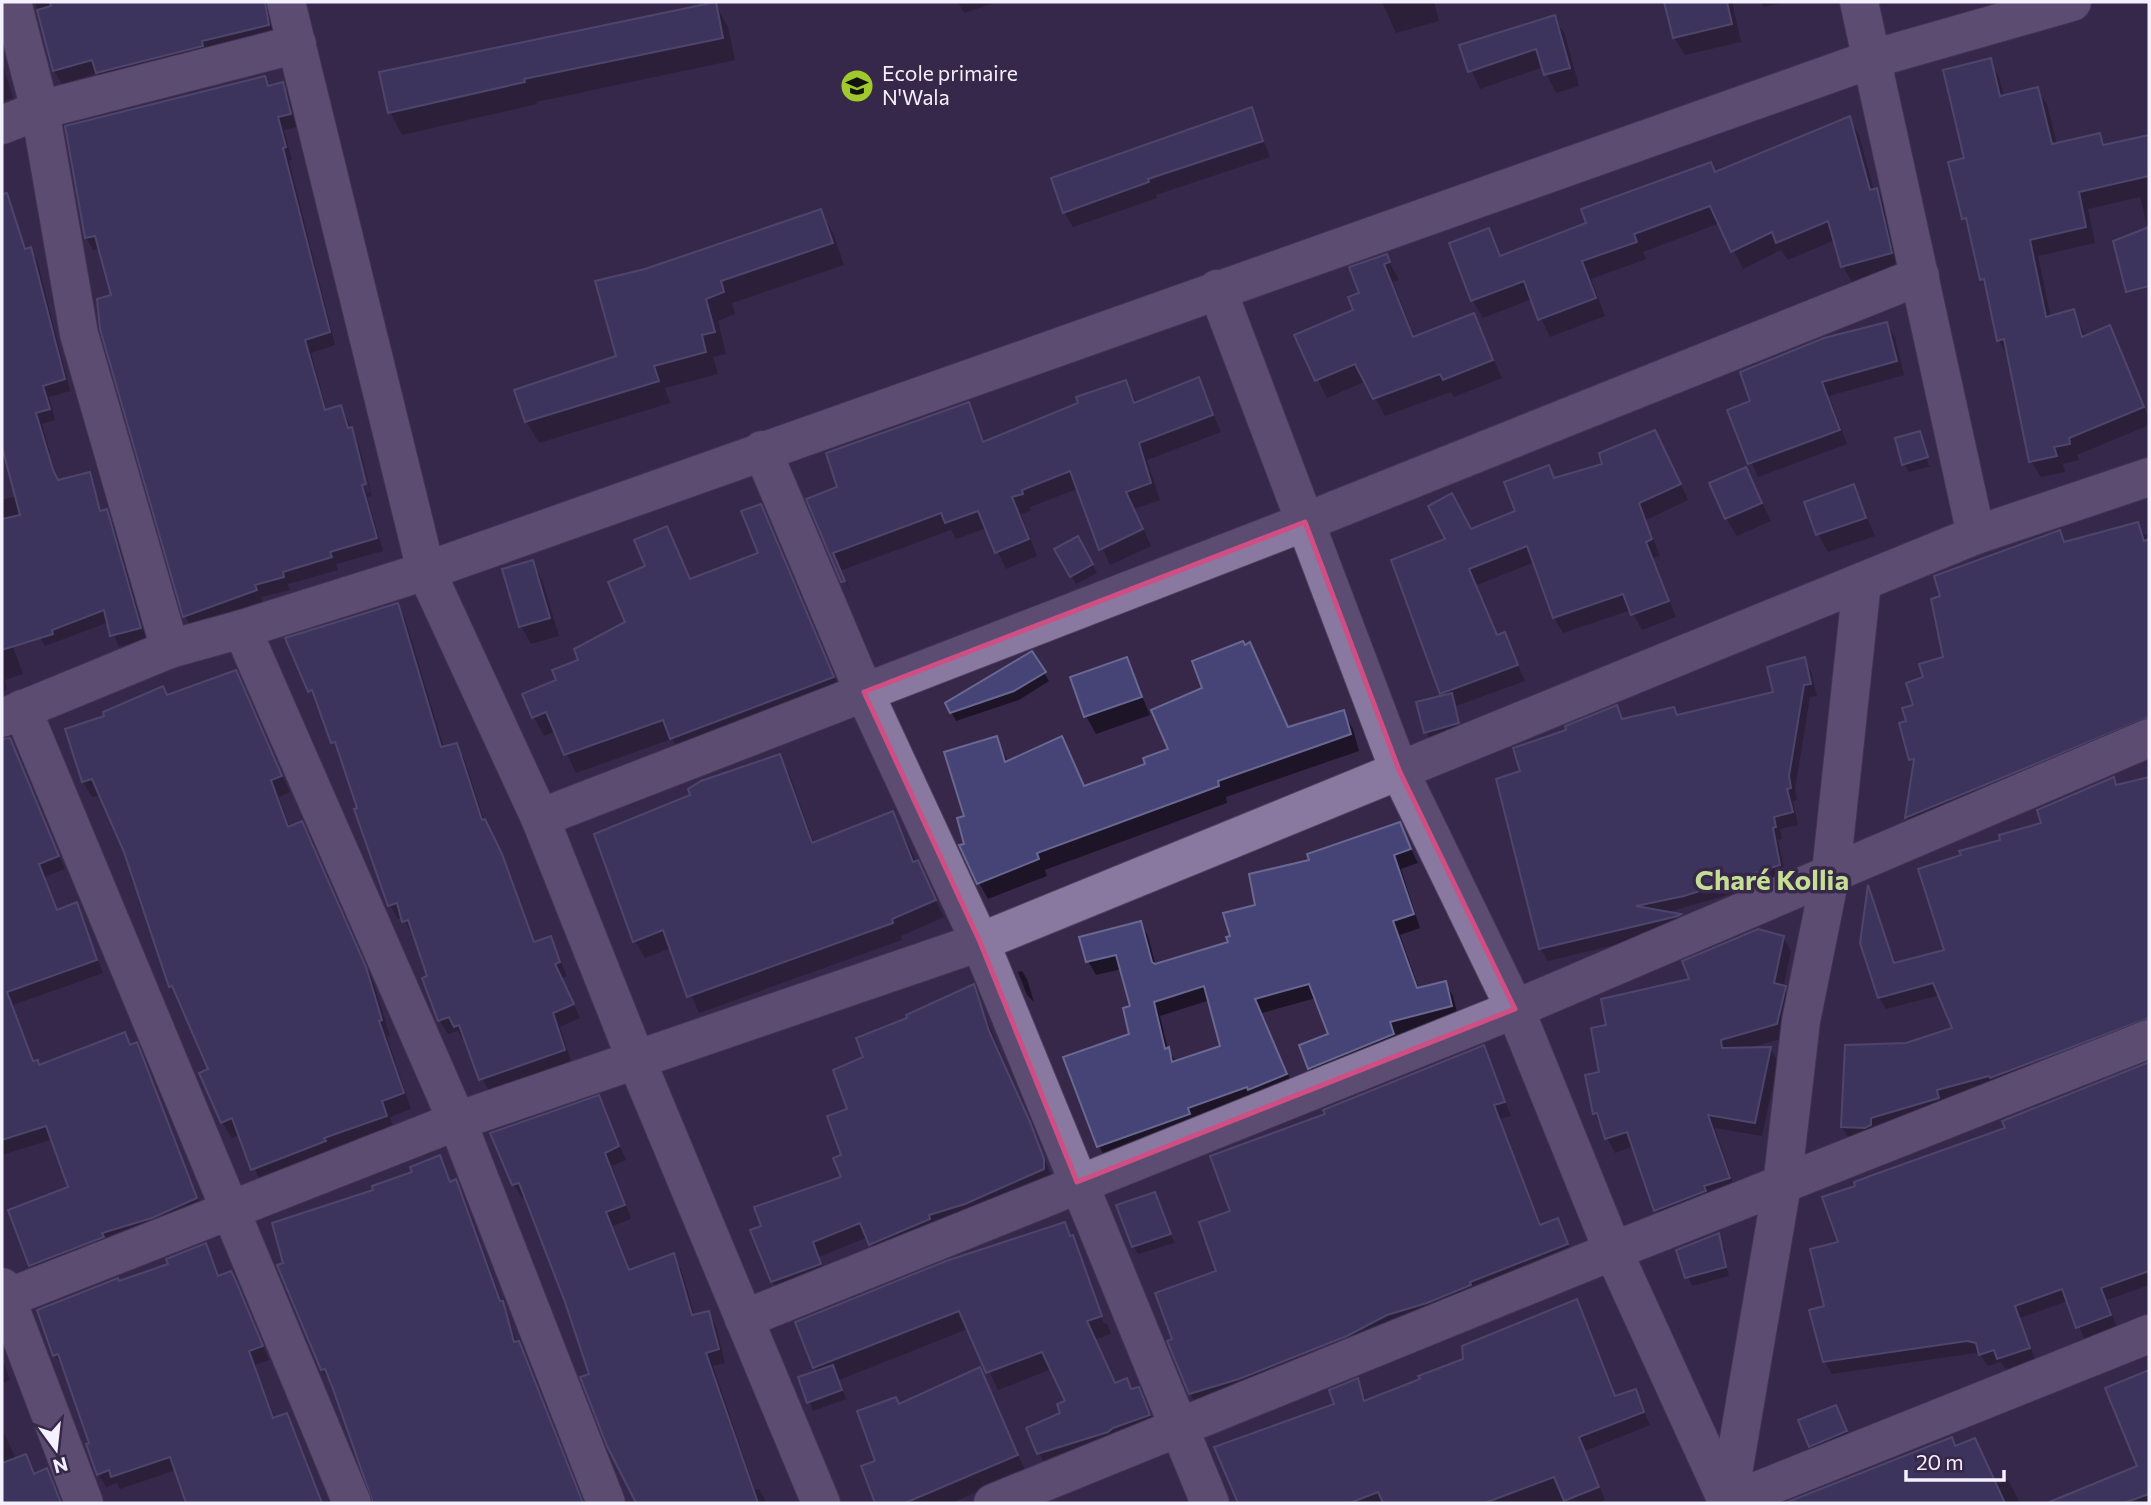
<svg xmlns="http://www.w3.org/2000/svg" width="2151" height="1505" font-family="Commissioner,sans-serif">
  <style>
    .shadow { fill: #0007; fill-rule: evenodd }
    .building { fill: #464477; stroke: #686890; stroke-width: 2; fill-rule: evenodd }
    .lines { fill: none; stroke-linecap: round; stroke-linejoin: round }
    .minor-casing { stroke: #4e415c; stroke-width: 40 }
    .minor { stroke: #8978a0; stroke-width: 38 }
    .marked { fill: none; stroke: #cf4e84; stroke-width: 5; stroke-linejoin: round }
    .labels { text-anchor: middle; stroke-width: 7; stroke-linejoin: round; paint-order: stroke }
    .poi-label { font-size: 21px; fill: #f5f0fd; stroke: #37284a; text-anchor: start }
    .district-label { font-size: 28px; font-weight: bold; fill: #c4de94; stroke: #37284a }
  </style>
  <rect width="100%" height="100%" fill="#37284a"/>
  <g class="shadow">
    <polygon points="35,2 265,2 272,14 276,38 105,86 98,73 62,84 54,71"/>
    <polygon points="958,2 998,2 964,13"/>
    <polygon points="1382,2 1434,2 1439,21 1396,33"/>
    <polygon points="1666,2 1732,2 1741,42 1685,55 1674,37"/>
    <polygon points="1761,2 1785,2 1764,7"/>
    <polygon points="715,4 728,27 735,60 536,102 537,104 402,135 390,112"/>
    <polygon points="1554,17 1565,35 1579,86 1556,93 1543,67 1480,89 1461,46"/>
    <polygon points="1990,60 1999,77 2004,97 2037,89 2047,105 2057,144 2100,135 2106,146 2149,137 2149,233 2140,197 2088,209 2095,243 2038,256 2051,318 2073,311 2086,337 2109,328 2149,418 2149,425 2077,455 2079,460 2063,464 2065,472 2041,477 2031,461 2008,357 1999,340 1988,291 1981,279 1950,163 1967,159"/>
    <polygon points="2,62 13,98 2,101"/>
    <path d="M264,78L270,87L282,84L290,97L297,127L284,130L292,160L289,161L335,345L311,353L327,411L341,407L358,442L372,496L367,497L383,551L336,564L338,570L288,584L290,590L261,597L263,603L192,628L185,616L100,248L93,250L86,238L67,127ZM352,436L357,441L370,492L367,493Z"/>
    <polygon points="1251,109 1270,157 1156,195 1157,198 1073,227 1064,212"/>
    <polygon points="1849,118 1859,135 1874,191 1877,190 1887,207 1900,270 1853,284 1843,266 1835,240 1788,260 1781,250 1743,269 1720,223 1643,252 1646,259 1591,279 1605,316 1550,337 1532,299 1483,318 1473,301 1451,244 1488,230 1502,257"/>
    <polygon points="821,212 833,233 844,265 732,303 735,314 718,321 726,354 713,357 718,374 665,388 670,403 539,443 526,421 618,357 646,271"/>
    <polygon points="2,213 6,225 15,222 27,250 30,249 37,260 70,391 49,397 55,420 42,424 50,453 2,462"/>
    <polygon points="1386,256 1399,280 1393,282 1415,338 1473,315 1502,378 1454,397 1451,392 1385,416 1366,381 1327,398 1296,336 1355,311 1361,294"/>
    <polygon points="1887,324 1895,338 1904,375 1829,396 1847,444 1758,477 1729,411 1752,402"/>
    <polygon points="1198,379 1221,432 1147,460 1160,500 1134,509 1151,546 1110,565 1077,489 1030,507 1031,511 1021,514 1037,556 1006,569 987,528 956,539 951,530 842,570 853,598 809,500 839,488 968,404 985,443 1080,404 1126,382 1137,403"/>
    <polygon points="1920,433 1929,466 1932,466 1909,472 1904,464"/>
    <polygon points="1664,448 1688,500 1646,520 1660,556 1653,558 1676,617 1642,630 1631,610 1563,633 1554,618 1535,562 1477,585 1498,637 1504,634 1525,681 1456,706 1462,731 1431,740 1426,732 1443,697 1441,693 1471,530 1518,512 1548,467 1556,480"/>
    <polygon points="1746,469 1771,521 1737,536 1726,518"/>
    <polygon points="89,477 102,513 106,512 113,523 146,639 119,647 109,622 45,646 39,635 2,516 2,500"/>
    <polygon points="1853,486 1875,536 1828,552 1818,534"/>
    <polygon points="760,506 843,696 683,757 672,739 576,773 556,731 544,736 534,717 558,681 627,622 647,567 666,528 692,581 760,554"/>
    <polygon points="2137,524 2144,535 2149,534 2149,730 1914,830 1907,818 1915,766 1911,760 1908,722 1925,678 2060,532 2066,544"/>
    <polygon points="1078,538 1097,573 1076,584 1056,550"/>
    <polygon points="532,562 542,580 559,636 531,644 521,626"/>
    <polygon points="397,605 405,619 444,748 456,745 464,758 485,823 509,870 535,943 550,938 567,976 562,978 580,1018 560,1027 572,1065 489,1093 466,1039 463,1040 458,1031 448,1034 440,1021 425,979 429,977 414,934 412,935 403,917 398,919 390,905 340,756 288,639"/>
    <polygon points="9,636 23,674 5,680 7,689 2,691 2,639"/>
    <polygon points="1032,653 1049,681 1019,700 956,721 951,712"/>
    <polygon points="1126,659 1150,715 1096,734 1086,716 1073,678"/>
    <polygon points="1804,660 1811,672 1817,696 1810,697 1795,789 1797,800 1793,801 1798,825 1780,829 1782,839 1778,840 1786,878 1665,913 1679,916 1685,928 1548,961 1541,949 1498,780 1523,772 1568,731 1617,707 1624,720 1674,709 1678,716 1775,694"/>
    <polygon points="1258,661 1289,728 1343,712 1353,729 1359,751 1226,797 1227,803 1045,870 1047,876 988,899 979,883 966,845 966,817 996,738 1008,762 1062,739 1085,788 1148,765 1170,750 1205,689"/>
    <polygon points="235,672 290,792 279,797 290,828 301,824 311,839 374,984 390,1036 387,1037 411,1109 390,1117 395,1132 262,1185 240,1134 232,1138 222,1122 210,1070 170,986 125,851 101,795 92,797 83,782 167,697"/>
    <polygon points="13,749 65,869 45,877 58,911 76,905 103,973 13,1005 34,1063 40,1067 124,1034 131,1046 136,1044 203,1211 38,1278 31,1265 70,1188 53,1139 2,1155 2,753"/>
    <polygon points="779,756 789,773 814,844 892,813 944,917 901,936 902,940 699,1013 671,948 645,958 635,941 692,796"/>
    <polygon points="2149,778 2149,1030 1849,1139 1842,1127 1907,1045 1954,1029 1940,995 1886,1009 1879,997 1869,890 1896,964 1946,951 2002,841 2043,825 2113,779 2117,786"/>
    <path d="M1399,825L1418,863L1401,869L1420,928L1400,935L1419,989L1445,983L1453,996L1459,1020L1317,1082L1310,1068L1330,1035L1316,998L1262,1013L1294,1088L1106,1159L1099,1146L1131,1035L1132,1007L1122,969L1096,975L1088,961L1140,923L1148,936L1156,966L1230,943L1258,906L1311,861ZM1210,1000L1222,1047L1176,1062L1168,1049L1160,1016Z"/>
    <polygon points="1783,937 1791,951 1783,988 1793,1002 1785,1038 1752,1047 1770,1048 1778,1062 1762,1136 1715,1128 1736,1192 1664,1224 1656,1210 1634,1146 1615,1153 1594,1113 1608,1026 1691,980"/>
    <polygon points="1022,971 1027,979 1034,1002 1027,995 1018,972"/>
    <polygon points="973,986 1051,1175 879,1259 868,1237 819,1257 828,1279 781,1295 772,1281 843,1178 849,1110 865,1058 910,1019"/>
    <polygon points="1483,1047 1511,1116 1500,1119 1542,1227 1557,1220 1574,1258 1198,1407 1190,1393 1174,1340 1218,1272 1232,1212 1327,1115"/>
    <polygon points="2149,1064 2149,1285 2107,1300 2117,1328 2085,1340 2068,1301 2020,1318 2035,1360 2006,1370 2001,1362 1988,1366 1980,1354 1975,1353 1832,1374 1825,1362 1826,1307 1840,1243 2007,1129 2004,1122"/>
    <polygon points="598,1098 626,1160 612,1166 631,1219 613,1226 631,1272 673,1256 681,1269 695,1316 708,1313 716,1326 725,1363 713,1366 755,1490 759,1489 767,1503 646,1503 613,1420 591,1375 526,1197 522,1198 514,1184"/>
    <polygon points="439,1157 451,1183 456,1182 463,1195 517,1343 526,1356 584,1503 375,1503 335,1388 322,1370 376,1191 415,1173"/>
    <polygon points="1159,1202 1174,1243 1138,1254 1133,1246"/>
    <polygon points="1064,1224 1080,1250 1075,1246 1104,1324 1107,1323 1082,1255 1111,1334 1096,1339 1116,1384 1126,1380 1132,1390 1138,1389 1159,1433 1049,1471 1039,1453 1068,1402 1052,1369 998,1390 970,1328 839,1380 846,1399 813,1411 800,1378 817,1372 797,1323"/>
    <polygon points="1718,1235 1725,1251 1722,1252 1729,1276 1692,1286 1678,1251"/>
    <polygon points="205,1245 220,1277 230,1273 242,1294 269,1360 255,1365 275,1419 286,1415 294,1428 323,1503 234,1503 276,1488 176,1470 120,1489 117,1483 106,1487 98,1474 92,1444 64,1368 55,1355 118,1283 170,1265"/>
    <polygon points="1576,1301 1616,1397 1635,1392 1650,1425 1585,1451 1605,1500 1598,1503 1241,1503 1236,1495 1336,1405 1357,1380 1367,1402 1465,1360"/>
    <polygon points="2,1358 10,1380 2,1383"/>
    <polygon points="979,1369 1026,1472 951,1503 877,1503 863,1467 877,1462 900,1406"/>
    <polygon points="2149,1370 2149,1503 2093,1503 2086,1488 2139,1467 2107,1389"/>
    <polygon points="1836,1407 1851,1440 1815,1454 1811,1446"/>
    <polygon points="2,1429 16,1459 25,1456 35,1475 47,1471 62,1503 2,1503"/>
    <polygon points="1956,1448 1991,1472 1998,1484 2008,1480 2020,1503 1812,1503 1809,1496"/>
  </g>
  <g class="building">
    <polygon points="50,2 265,2 269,25 202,41 203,46 96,73 92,60 53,71 37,10 51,6"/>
    <polygon points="716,2 723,38 524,79 525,82 388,113 379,72"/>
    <polygon points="1664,2 1727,2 1732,24 1673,38"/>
    <polygon points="1555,15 1570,68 1544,75 1536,49 1468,72 1459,45"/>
    <polygon points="1991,58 2000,96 2038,87 2052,144 2100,133 2103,145 2149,135 2149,176 2079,192 2086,227 2030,240 2046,317 2074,309 2082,337 2110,325 2144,407 2069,438 2070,444 2054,447 2057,456 2029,462 2004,339 1997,341 1984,279 1980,280 1966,218 1962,219 1948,162 1964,158 1943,70"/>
    <polygon points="265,76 268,86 283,82 291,114 278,117 286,147 283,148 330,332 305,340 325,410 341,405 348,428 352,427 366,484 362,485 377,538 330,552 332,557 283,572 284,577 255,585 257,590 183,617 100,329 97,299 111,295 95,236 85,238 65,126"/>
    <polygon points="1252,107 1263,141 1148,179 1149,182 1063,213 1051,178"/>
    <polygon points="1850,116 1870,190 1877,188 1892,253 1841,267 1828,221 1776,243 1772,232 1731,252 1710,206 1634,234 1637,242 1582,261 1596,298 1538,320 1524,281 1471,301 1449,243 1489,228 1500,256 1586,223 1581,209 1711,162 1715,172"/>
    <polygon points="7,193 25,249 31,247 65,379 43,386 50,409 36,413 53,470 58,480 90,472 100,511 107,509 141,628 110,636 104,610 52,630 53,634 2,650 2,519 20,515 2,447 2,194"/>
    <polygon points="821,209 833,243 721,281 724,292 706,299 715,332 702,335 706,352 654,366 659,381 525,422 514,390 616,356 595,281 645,269"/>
    <polygon points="2149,227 2149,286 2126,292 2113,241"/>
    <polygon points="1387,254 1390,262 1384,264 1413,337 1474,313 1493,360 1443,380 1440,374 1373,399 1355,364 1315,381 1294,335 1353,310 1348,297 1359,293 1349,267"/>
    <polygon points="1887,322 1897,361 1822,382 1840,430 1748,464 1727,410 1750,401 1740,372 1824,338"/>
    <polygon points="1199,377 1213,415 1139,443 1151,483 1126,492 1143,529 1099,550 1070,471 1022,490 1023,494 1012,497 1029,539 995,553 978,511 945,523 941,513 833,553 845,581 841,582 806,499 837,487 826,453 969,402 983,442 1078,403 1076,397 1126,380 1134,403"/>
    <polygon points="1655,430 1681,484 1639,503 1652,539 1646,542 1669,601 1631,615 1623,594 1553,618 1527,546 1469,569 1497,635 1505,632 1518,665 1440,694 1391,560 1445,539 1428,506 1452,493 1471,529 1515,511 1504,482 1549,465 1554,478 1602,464 1599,453"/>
    <polygon points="1920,431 1928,457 1902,465 1895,438"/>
    <polygon points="1746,467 1762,503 1725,519 1709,483"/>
    <polygon points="1854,484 1866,518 1816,535 1804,502"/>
    <polygon points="761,504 834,677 670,739 663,720 564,755 546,712 532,718 522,694 556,680 552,670 578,660 574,649 625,622 608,582 645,566 634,540 667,526 690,579 758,553 741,511"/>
    <polygon points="2138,522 2144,541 2149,539 2149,717 1905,818 1914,759 1909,760 1899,723 1906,721 1902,708 1913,705 1906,683 1923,677 1919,664 1943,657 1931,599 1940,596 1934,576 2060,530 2064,542"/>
    <polygon points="1078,536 1093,564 1070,577 1054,549"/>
    <polygon points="533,560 550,618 519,627 502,569"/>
    <polygon points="398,603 441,747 457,743 482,820 485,819 502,854 534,942 551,936 560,962 555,964 574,1004 553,1013 565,1050 479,1080 459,1025 454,1027 449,1017 438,1021 422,978 427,976 408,920 402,922 397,903 388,906 354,809 357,808 335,742 331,743 312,690 308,692 285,638"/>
    <polygon points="1243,641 1245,645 1250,642 1288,727 1344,710 1351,734 1218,781 1219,786 1037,853 1039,859 977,884 959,845 964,844 957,818 964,816 944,752 997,736 1005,762 1062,736 1084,786 1145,764 1143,758 1168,749 1151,710 1202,688 1192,661"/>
    <polygon points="1032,651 1046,672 1014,691 950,713 945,703"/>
    <polygon points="1127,657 1142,697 1084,717 1070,677"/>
    <polygon points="1805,657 1811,684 1804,685 1789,776 1791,788 1787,789 1793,812 1774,817 1776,827 1773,828 1780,865 1684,896 1636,906 1681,914 1678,916 1539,949 1496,779 1520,771 1513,748 1566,730 1565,726 1617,705 1622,719 1674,707 1677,715 1773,692 1767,667"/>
    <polygon points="236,670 282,776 271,780 288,827 302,821 366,967 382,1020 379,1021 404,1093 382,1101 387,1116 324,1138 326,1141 251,1170 232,1118 221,1123 199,1073 208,1069 172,986 169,987 124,852 92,779 82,782 65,729 104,716 103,712 163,686 167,695"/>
    <polygon points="1452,693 1459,723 1424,733 1416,702"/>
    <polygon points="10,738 59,856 39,864 57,910 77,902 97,960 7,992 33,1061 38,1060 39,1065 125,1032 130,1045 137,1042 197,1198 152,1218 102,1233 104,1237 29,1266 8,1210 68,1187 46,1126 2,1140 2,739"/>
    <polygon points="780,754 812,843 893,811 913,862 918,860 936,900 892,919 893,923 687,997 663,930 633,942 594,834 690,795 688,789 701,781"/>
    <polygon points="2114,777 2116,785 2149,777 2149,1018 1990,1078 1989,1076 1937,1090 1939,1098 1871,1118 1871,1125 1865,1128 1841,1127 1845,1045 1906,1043 1952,1028 1933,983 1878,998 1860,943 1868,885 1894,963 1944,950 1918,869 1961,855 1959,851 2000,840 1999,835 2041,823 2037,810"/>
    <path d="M1400,822L1411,849L1394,855L1414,914L1393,921L1417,988L1446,981L1452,1006L1390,1022L1394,1034L1308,1069L1299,1045L1328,1034L1309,984L1255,999L1287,1074L1248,1090L1247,1087L1188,1108L1190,1114L1097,1147L1063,1057L1129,1034L1123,1008L1130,1006L1116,955L1086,962L1079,937L1141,921L1152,962L1155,964L1228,942L1226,937L1230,936L1223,913L1255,905L1249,874L1309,860L1307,854ZM1204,986L1220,1046L1172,1062L1169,1047L1165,1049L1154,1002Z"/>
    <polygon points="1758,929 1784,936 1774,983 1786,986 1777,1024 1721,1040 1722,1048 1771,1047 1755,1123 1708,1115 1730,1178 1704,1186 1706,1191 1654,1211 1627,1132 1605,1139 1597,1113 1593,1114 1585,1075 1599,1072 1591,1028 1606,1025 1601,999 1689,979 1682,961"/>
    <polygon points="974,984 989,1031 1030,1122 1044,1159 1044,1169 965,1204 929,1215 930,1219 869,1245 860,1223 813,1242 821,1264 771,1282 750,1230 761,1226 754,1207 841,1177 833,1158 841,1155 827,1116 847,1109 833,1070 863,1057 856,1038 907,1018 906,1015"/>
    <polygon points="1484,1045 1505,1102 1494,1105 1540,1225 1558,1218 1568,1244 1470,1282 1471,1285 1427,1303 1387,1315 1347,1336 1239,1379 1189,1394 1167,1341 1172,1339 1155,1293 1216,1271 1199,1222 1230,1211 1210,1156 1325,1114 1323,1110"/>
    <polygon points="2149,1062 2149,1271 2101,1288 2111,1315 2076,1328 2062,1289 2015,1306 2030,1348 1997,1359 1994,1350 1979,1355 1976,1343 1967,1341 1823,1362 1809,1310 1824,1306 1810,1249 1838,1242 1822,1197 1855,1186 1854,1182 1870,1176 2005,1128 2002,1121"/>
    <polygon points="599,1095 619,1146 605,1153 625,1205 606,1212 629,1270 674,1253 692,1315 709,1311 719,1349 706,1353 758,1503 636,1503 607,1446 580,1377 589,1374 565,1302 519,1183 512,1185 490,1133"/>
    <polygon points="440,1155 450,1182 456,1179 500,1301 503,1301 514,1342 519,1341 583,1503 373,1503 333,1389 325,1369 321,1370 277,1265 283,1263 272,1223 373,1190 372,1186 412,1172 410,1167"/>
    <polygon points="1155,1192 1171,1234 1132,1247 1116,1205"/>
    <polygon points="1065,1222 1070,1236 1073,1235 1102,1316 1087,1321 1115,1383 1127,1378 1131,1389 1139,1387 1150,1415 1113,1428 1108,1432 1037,1454 1026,1428 1060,1413 1057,1404 1065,1401 1042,1352 986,1373 959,1311 813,1368 795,1322 946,1261"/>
    <polygon points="1719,1233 1726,1267 1685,1278 1676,1250"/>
    <polygon points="206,1243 218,1276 231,1271 235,1279 263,1346 249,1351 273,1418 287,1413 322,1503 186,1503 170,1457 111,1477 109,1470 97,1475 86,1444 89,1443 58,1354 53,1356 37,1310 118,1278 119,1281 168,1264 166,1259"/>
    <polygon points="1577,1299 1615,1396 1636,1389 1644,1412 1579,1437 1599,1487 1564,1501 1554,1477 1485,1503 1383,1503 1378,1492 1350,1503 1238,1503 1214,1447 1334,1404 1329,1390 1358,1378 1364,1401 1420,1379 1418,1376 1463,1359 1462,1346"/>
    <polygon points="833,1365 842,1390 807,1403 798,1377"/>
    <polygon points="980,1367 1018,1455 905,1503 875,1503 861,1466 875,1461 857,1411 896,1397 899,1404"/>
    <polygon points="2149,1370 2149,1494 2124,1503 2047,1503 2137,1466 2105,1388"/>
    <polygon points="1836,1405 1847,1431 1809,1447 1798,1420"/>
    <polygon points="1952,1437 1955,1446 1975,1438 2005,1503 1785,1503"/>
    <polygon points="26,1454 34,1474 47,1468 61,1503 2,1503 2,1463"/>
  </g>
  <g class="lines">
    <defs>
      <g id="minor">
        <polyline points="12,2 40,110 79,334 170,649"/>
        <polyline points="286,2 426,571 540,818 635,1057 821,1503"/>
        <polyline points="1859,2 1976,535"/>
        <polyline points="2,125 40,110 297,44"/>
        <polyline points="1217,289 1399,770 1515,1009 1613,1251 1728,1503"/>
        <polyline points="762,450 864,692 980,942 1210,1503"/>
        <polyline points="242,629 457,1121 606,1503"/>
        <polyline points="22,709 352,1503"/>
        <polyline points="2,718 170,649 242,629 426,571 1872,59 2072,2"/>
        <polyline points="540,818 1305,522 1920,276"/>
        <polyline points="2,1287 84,1503"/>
        <polyline points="2,1300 457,1121 980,942 1976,535 2149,477"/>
        <polyline points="744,1319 1515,1009 2149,738"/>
        <polyline points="993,1503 1613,1251 2149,1039"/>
        <polyline points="1727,1503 2149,1334"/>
        <polyline points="1728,1503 1782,1185 1801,1021 1831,872 1862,582"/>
      </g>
    </defs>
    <use href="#minor" class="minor-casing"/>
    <use href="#minor" class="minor"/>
  </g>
  <path d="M0 0H2151V1505H0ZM1305,522L1399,770L1515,1009L1077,1182L980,942L864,692Z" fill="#37284a" fill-opacity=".55" fill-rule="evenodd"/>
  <path class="marked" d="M1305,522L1399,770L1515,1009L1077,1182L980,942L864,692Z"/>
  <defs>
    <symbol id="school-disc" viewBox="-11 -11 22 22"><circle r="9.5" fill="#a0c92b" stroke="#37284a"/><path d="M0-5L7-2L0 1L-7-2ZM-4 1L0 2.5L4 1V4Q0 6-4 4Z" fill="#111"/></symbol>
  </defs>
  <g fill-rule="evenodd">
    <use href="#school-disc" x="838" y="67" width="38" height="38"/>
  </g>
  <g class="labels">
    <g class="poi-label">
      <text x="882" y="81">Ecole primaire<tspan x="882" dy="24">N'Wala</tspan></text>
    </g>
    <g class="district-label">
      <text x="1772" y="890">Charé Kollia</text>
    </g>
  </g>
  <rect width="2151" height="1505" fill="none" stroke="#f5f0fd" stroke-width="7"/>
  <g transform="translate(56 1449) rotate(165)" stroke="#37284a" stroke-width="5" paint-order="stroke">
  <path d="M0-5L12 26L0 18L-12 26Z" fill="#f5f0fd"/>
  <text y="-10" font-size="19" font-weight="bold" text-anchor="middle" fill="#f5f0fd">N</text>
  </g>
  <path d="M1906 1470v10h98v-10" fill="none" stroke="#f5f0fd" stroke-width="3.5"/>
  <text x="1916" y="1470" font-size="21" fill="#f5f0fd" stroke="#37284a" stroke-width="5" paint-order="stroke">20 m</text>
</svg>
